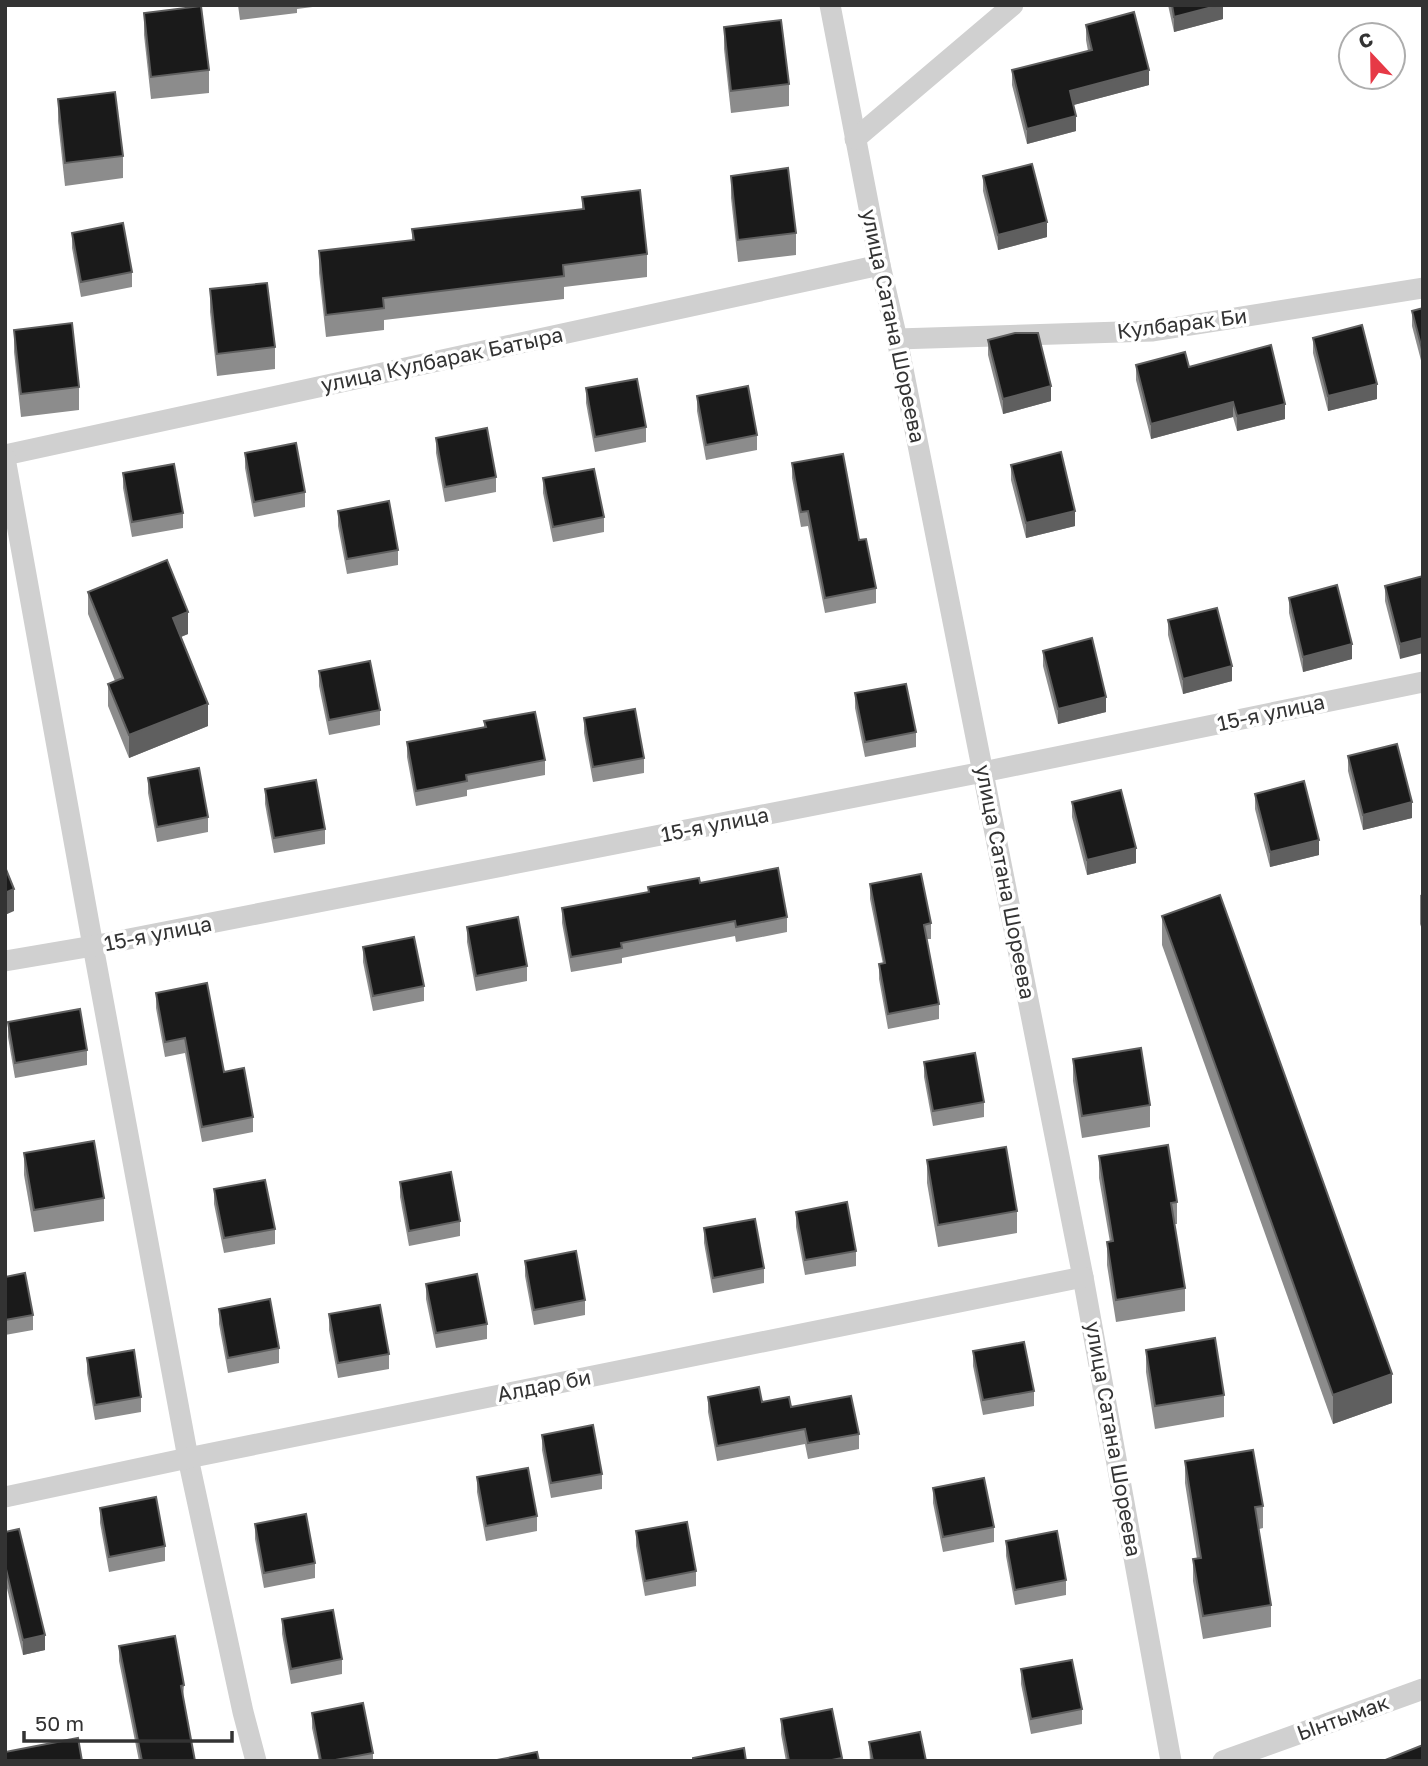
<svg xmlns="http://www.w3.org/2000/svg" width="1428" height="1766" font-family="'Golos Text',sans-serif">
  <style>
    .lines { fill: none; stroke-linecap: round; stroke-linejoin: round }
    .minor { stroke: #d0d0d0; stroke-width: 21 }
    .wall { fill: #8c8c8c }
    .shaded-wall { fill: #5f5f5f }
    .building { fill: #1a1a1a; stroke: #5f5f5f; stroke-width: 2 }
    .labels { text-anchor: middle; stroke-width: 7; stroke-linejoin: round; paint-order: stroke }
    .street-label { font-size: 21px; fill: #333; stroke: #fff }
  </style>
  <rect width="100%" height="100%" fill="#fff"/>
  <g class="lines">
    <g class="minor">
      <polyline points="830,5 880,265 897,339 1083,1277 1171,1761"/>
      <polyline points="855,139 1013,5"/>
      <polyline points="897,339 1153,331 1423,288"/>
      <polyline points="5,455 880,265"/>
      <polyline points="5,458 93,946 188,1458 243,1712 256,1761"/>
      <polyline points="5,961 93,946 983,772 1423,682"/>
      <polyline points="5,1497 188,1458 1083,1277"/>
      <polyline points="1223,1761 1423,1689"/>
    </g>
  </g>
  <g class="wall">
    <polygon points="238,5 328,5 297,9 297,13 240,20"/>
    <polygon points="1168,5 1223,5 1223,19 1174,32"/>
    <polygon points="144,13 209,70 209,93 151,99 144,35"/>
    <polygon points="1086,25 1149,85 1073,105 1076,131 1027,144 1012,85 1012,70 1088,51 1086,40"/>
    <polygon points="724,27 789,84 789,106 731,113 724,49"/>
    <polygon points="58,99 123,156 123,178 65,186 58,121"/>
    <polygon points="731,176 796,233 796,255 738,262 731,198"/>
    <polygon points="983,176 1047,237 998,250 983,191"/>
    <polygon points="582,197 647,254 647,277 564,287 564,299 384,320 384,330 326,337 319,273 319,251 412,240 412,229 582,209"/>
    <polygon points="72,233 132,272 132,287 81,297 72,248"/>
    <polygon points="210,289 275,347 275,369 217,376 210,312"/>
    <polygon points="1423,308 1423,368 1412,326 1412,311"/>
    <polygon points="14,330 79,387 79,410 21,417 14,352"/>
    <polygon points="1313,338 1377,399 1328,411 1313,353"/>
    <polygon points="988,340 1051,401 1003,414 988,355"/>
    <polygon points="1136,365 1189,367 1285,419 1237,431 1233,417 1151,439 1136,380"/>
    <polygon points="586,388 646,427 646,442 595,452 586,403"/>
    <polygon points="697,396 757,435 757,450 706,460 697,411"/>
    <polygon points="436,438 496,477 496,492 445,502 436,453"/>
    <polygon points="245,453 305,492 305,507 254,517 245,468"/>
    <polygon points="792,463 876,588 876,603 825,613 808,526 801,527 792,478"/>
    <polygon points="1011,465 1075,526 1026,538 1011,480"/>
    <polygon points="123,473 183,513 183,528 132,537 123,488"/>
    <polygon points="543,478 604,517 604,532 553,542 543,493"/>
    <polygon points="338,511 398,550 398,565 347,574 338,526"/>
    <polygon points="1423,576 1400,659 1385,601 1385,586"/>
    <polygon points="88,592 188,634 181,637 208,726 129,758 108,706 108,684 115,681 88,614"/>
    <polygon points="1289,598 1352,659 1303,672 1289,613"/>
    <polygon points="1168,620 1232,681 1183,694 1168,635"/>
    <polygon points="1043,651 1106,712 1058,724 1043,666"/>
    <polygon points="319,671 380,710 380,725 329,735 319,686"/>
    <polygon points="855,693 916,732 916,747 865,757 855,708"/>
    <polygon points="584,718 644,758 644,773 593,782 584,733"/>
    <polygon points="484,721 545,760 545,775 467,790 467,796 416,806 407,757 407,742 484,728"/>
    <polygon points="1348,756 1412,818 1363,830 1348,771"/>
    <polygon points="148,778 208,817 208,832 157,842 148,793"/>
    <polygon points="265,789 325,829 325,844 274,853 265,804"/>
    <polygon points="1255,794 1319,855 1270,867 1255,809"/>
    <polygon points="1072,802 1136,863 1087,875 1072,817"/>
    <polygon points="700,883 787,917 787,932 736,942 735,936 622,958 622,963 571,972 562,923 562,908 648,892 648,887"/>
    <polygon points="870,884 931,923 931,939 927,939 939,1004 939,1019 888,1029 879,979 879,964 883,964 870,899"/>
    <polygon points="1423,894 1423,932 1420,924 1420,895"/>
    <polygon points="1162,916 1392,1403 1333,1424 1162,945"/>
    <polygon points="467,927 527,966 527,981 476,991 467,942"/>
    <polygon points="363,947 424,986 424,1001 373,1011 363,962"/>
    <polygon points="156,993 224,1072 253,1117 253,1132 202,1142 185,1053 165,1057 156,1008"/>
    <polygon points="8,1022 87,1050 87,1065 15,1078 8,1037"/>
    <polygon points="1073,1059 1150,1105 1150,1127 1082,1138 1073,1081"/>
    <polygon points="924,1062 984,1102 984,1117 933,1126 924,1077"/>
    <polygon points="24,1153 104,1198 104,1221 34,1232 24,1175"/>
    <polygon points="1099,1156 1177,1202 1177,1224 1174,1224 1185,1288 1185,1311 1116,1322 1107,1265 1107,1242 1110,1242 1099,1178"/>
    <polygon points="927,1160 1017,1211 1017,1233 938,1247 927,1183"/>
    <polygon points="400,1182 460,1221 460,1236 409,1246 400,1197"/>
    <polygon points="214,1189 275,1229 275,1244 224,1253 214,1204"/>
    <polygon points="796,1212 856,1251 856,1266 805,1275 796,1227"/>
    <polygon points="704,1228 764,1268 764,1283 713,1293 704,1243"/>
    <polygon points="525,1261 585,1300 585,1315 534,1325 525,1276"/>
    <polygon points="5,1277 33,1315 33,1330 5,1335"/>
    <polygon points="426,1284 487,1324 487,1339 436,1348 426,1299"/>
    <polygon points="219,1309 279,1348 279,1363 228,1373 219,1324"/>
    <polygon points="329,1314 389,1354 389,1369 338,1378 329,1330"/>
    <polygon points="1146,1350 1224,1395 1224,1417 1155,1429 1146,1372"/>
    <polygon points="973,1351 1034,1391 1034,1406 983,1415 973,1366"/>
    <polygon points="87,1358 141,1397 141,1412 95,1420 87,1373"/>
    <polygon points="708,1397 762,1402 791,1407 859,1434 859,1449 808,1459 805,1444 717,1461 708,1412"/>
    <polygon points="542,1435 602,1474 602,1489 551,1498 542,1450"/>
    <polygon points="1185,1461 1263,1506 1263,1528 1259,1529 1271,1605 1271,1627 1203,1639 1193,1581 1193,1559 1197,1559 1185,1483"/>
    <polygon points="477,1477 537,1516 537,1531 486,1541 477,1492"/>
    <polygon points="933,1488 994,1527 994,1542 943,1552 933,1503"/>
    <polygon points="100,1508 165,1546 165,1561 109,1572 100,1523"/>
    <polygon points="255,1524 315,1563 315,1578 264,1588 255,1539"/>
    <polygon points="636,1531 696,1571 696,1586 645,1596 636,1546"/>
    <polygon points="5,1532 45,1650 23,1655 5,1580"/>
    <polygon points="1006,1541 1066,1580 1066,1595 1015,1605 1006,1556"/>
    <polygon points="282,1619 342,1659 342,1674 291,1684 282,1634"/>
    <polygon points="119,1646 184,1685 183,1700 195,1761 139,1761 119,1661"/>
    <polygon points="1021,1669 1082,1709 1082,1724 1031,1734 1021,1684"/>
    <polygon points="312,1713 373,1753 373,1761 319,1761 312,1728"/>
    <polygon points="781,1719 842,1758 842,1761 786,1761 781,1734"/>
    <polygon points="869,1742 926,1761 870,1761"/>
  </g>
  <g class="shaded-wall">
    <polygon points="1220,5 1223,5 1223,19 1174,32 1174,17"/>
    <polygon points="1149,70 1149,85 1070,106 1070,91"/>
    <polygon points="1076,116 1076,131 1027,144 1027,129"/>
    <polygon points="1047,222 1047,237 998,250 998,235"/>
    <polygon points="1377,384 1377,399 1328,411 1328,396"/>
    <polygon points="1051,386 1051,401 1003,414 1003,399"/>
    <polygon points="1233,402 1233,417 1151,439 1151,424"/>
    <polygon points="1285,404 1285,419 1237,431 1237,416"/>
    <polygon points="1075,511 1075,526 1026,538 1026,523"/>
    <polygon points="188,612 188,634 173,640 173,618"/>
    <polygon points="1423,638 1423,653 1400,659 1400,644"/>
    <polygon points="1352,644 1352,659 1303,672 1303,657"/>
    <polygon points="1232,666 1232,681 1183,694 1183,679"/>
    <polygon points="1106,697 1106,712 1058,724 1058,709"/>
    <polygon points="208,704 208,726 129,758 129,735"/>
    <polygon points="1412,802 1412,818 1363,830 1363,815"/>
    <polygon points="1319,840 1319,855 1270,867 1270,852"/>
    <polygon points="1136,848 1136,863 1087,875 1087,860"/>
    <polygon points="14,889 14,911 5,915 5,893"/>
    <polygon points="1392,1374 1392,1403 1333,1424 1333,1395"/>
    <polygon points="45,1635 45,1650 23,1655 23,1640"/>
  </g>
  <g class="building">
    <polygon points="1172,5 1220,5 1174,17"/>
    <polygon points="201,6 209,70 151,77 144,13"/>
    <polygon points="1134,12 1149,70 1070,91 1076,116 1027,129 1012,70 1092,50 1086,25"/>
    <polygon points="781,20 789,84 731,91 724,27"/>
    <polygon points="115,92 123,156 65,163 58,99"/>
    <polygon points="1032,164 1047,222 998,235 983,176"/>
    <polygon points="788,168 796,233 738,240 731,176"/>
    <polygon points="640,190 647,254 563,265 564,276 383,298 384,308 326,315 319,251 414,240 412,229 584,209 582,197"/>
    <polygon points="123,223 132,272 81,282 72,233"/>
    <polygon points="267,283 275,347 217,354 210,289"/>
    <polygon points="1423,308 1423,353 1412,311"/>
    <polygon points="72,323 79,387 21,394 14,330"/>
    <polygon points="1362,325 1377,384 1328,396 1313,338"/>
    <polygon points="1015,333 1038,333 1051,386 1003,399 988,340"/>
    <polygon points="1271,345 1285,404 1237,416 1233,402 1151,424 1136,365 1185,352 1189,367"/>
    <polygon points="637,379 646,427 595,437 586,388"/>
    <polygon points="748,386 757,435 706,445 697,396"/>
    <polygon points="487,428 496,477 445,487 436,438"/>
    <polygon points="296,443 305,492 254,502 245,453"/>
    <polygon points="1061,452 1075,511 1026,523 1011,465"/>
    <polygon points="843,454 859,540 866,539 876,588 825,598 808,511 801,512 792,463"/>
    <polygon points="174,464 183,513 132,522 123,473"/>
    <polygon points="594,469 604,517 553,527 543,478"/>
    <polygon points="389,501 398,550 347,559 338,511"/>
    <polygon points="167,560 188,612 173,618 208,704 129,735 108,684 123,678 88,592"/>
    <polygon points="1423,576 1423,638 1400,644 1385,586"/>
    <polygon points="1337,585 1352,644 1303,657 1289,598"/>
    <polygon points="1217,608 1232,666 1183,679 1168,620"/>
    <polygon points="1092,638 1106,697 1058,709 1043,651"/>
    <polygon points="370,661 380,710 329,720 319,671"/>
    <polygon points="906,684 916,732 865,742 855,693"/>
    <polygon points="635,709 644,758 593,767 584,718"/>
    <polygon points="535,712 545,760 466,775 467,781 416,791 407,742 486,727 484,721"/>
    <polygon points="1397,744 1412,802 1363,815 1348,756"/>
    <polygon points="199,768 208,817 157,827 148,778"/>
    <polygon points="316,780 325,829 274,838 265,789"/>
    <polygon points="1304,781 1319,840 1270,852 1255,794"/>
    <polygon points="1121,790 1136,848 1087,860 1072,802"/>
    <polygon points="5,867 14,889 5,893"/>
    <polygon points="778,868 787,917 736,927 735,921 621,943 622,948 571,957 562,908 649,892 648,887 699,878 700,883"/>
    <polygon points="921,874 931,923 924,925 939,1004 888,1014 879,964 885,963 870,884"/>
    <polygon points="1220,895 1392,1374 1333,1395 1162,916"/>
    <polygon points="518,917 527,966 476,976 467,927"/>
    <polygon points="414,937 424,986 373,996 363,947"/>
    <polygon points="207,983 224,1072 244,1068 253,1117 202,1127 185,1038 165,1042 156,993"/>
    <polygon points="80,1009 87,1050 15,1063 8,1022"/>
    <polygon points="1141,1048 1150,1105 1082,1116 1073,1059"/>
    <polygon points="975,1053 984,1102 933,1111 924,1062"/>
    <polygon points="94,1141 104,1198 34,1210 24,1153"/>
    <polygon points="1168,1145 1177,1202 1171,1203 1185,1288 1116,1300 1107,1242 1113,1241 1099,1156"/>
    <polygon points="1006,1147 1017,1211 938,1225 927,1160"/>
    <polygon points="451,1172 460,1221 409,1231 400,1182"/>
    <polygon points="265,1180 275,1229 224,1238 214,1189"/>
    <polygon points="847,1202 856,1251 805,1260 796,1212"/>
    <polygon points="755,1219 764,1268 713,1278 704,1228"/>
    <polygon points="576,1251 585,1300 534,1310 525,1261"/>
    <polygon points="25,1273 33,1315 5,1320 5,1277"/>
    <polygon points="477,1274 487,1324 436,1333 426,1284"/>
    <polygon points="270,1299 279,1348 228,1358 219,1309"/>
    <polygon points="380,1305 389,1354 338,1363 329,1314"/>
    <polygon points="1215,1338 1224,1395 1155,1406 1146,1350"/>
    <polygon points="1024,1342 1034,1391 983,1400 973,1351"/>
    <polygon points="134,1350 141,1397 95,1405 87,1358"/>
    <polygon points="759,1387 762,1402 789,1397 791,1407 851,1396 859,1434 808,1443 805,1429 717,1446 708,1397"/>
    <polygon points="593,1425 602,1474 551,1483 542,1435"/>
    <polygon points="1253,1450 1263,1506 1255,1507 1271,1605 1203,1616 1193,1559 1201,1558 1185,1461"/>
    <polygon points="528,1468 537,1516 486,1526 477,1477"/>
    <polygon points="984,1478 994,1527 943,1537 933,1488"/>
    <polygon points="156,1497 165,1546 109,1557 100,1508"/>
    <polygon points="306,1514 315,1563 264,1573 255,1524"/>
    <polygon points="687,1522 696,1571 645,1581 636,1531"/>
    <polygon points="19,1529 45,1635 23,1640 5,1565 5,1532"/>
    <polygon points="1057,1531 1066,1580 1015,1590 1006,1541"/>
    <polygon points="333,1610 342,1659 291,1669 282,1619"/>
    <polygon points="175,1636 184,1685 181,1686 195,1761 142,1761 119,1646"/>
    <polygon points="1072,1660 1082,1709 1031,1719 1021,1669"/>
    <polygon points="363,1703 373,1753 330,1761 321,1761 312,1713"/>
    <polygon points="832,1709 842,1758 827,1761 789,1761 781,1719"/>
    <polygon points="920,1732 926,1761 873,1761 869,1742"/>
    <polygon points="78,1738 82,1761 5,1761 5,1752"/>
    <polygon points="1423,1745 1423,1761 1386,1761 1385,1760"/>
    <polygon points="744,1748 746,1761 693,1761 693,1758"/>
    <polygon points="537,1752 539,1761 492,1761"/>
  </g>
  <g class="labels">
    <g class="street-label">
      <text transform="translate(1182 324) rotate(-7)" y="7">Кулбарак Би</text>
      <text transform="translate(893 326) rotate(78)" y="7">улица Сатана Шореева</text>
      <text transform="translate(442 360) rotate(-12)" y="7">улица Кулбарак Батыра</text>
      <text transform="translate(1271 713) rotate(-12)" y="7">15-я улица</text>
      <text transform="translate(715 825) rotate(-11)" y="7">15-я улица</text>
      <text transform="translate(1005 882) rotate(79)" y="7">улица Сатана Шореева</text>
      <text transform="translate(158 934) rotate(-11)" y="7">15-я улица</text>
      <text transform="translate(544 1386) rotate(-11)" y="7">Алдар би</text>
      <text transform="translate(1113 1439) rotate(80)" y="7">улица Сатана Шореева</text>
      <text transform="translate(1343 1718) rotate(-20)" y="7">Ынтымак</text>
    </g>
  </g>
  <rect width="1428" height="1766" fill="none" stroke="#333333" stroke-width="14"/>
  <g transform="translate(1372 56) rotate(338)"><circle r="33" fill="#ffffff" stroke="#adadad" stroke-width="2"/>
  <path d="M0-5L12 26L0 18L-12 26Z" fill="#e63946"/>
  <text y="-10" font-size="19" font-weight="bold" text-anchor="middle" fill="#333333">С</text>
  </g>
  <path d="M24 1731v10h208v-10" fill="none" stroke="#333333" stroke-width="3.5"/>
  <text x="35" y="1731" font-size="21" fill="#333333" stroke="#ffffff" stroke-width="5" paint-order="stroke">50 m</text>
</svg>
